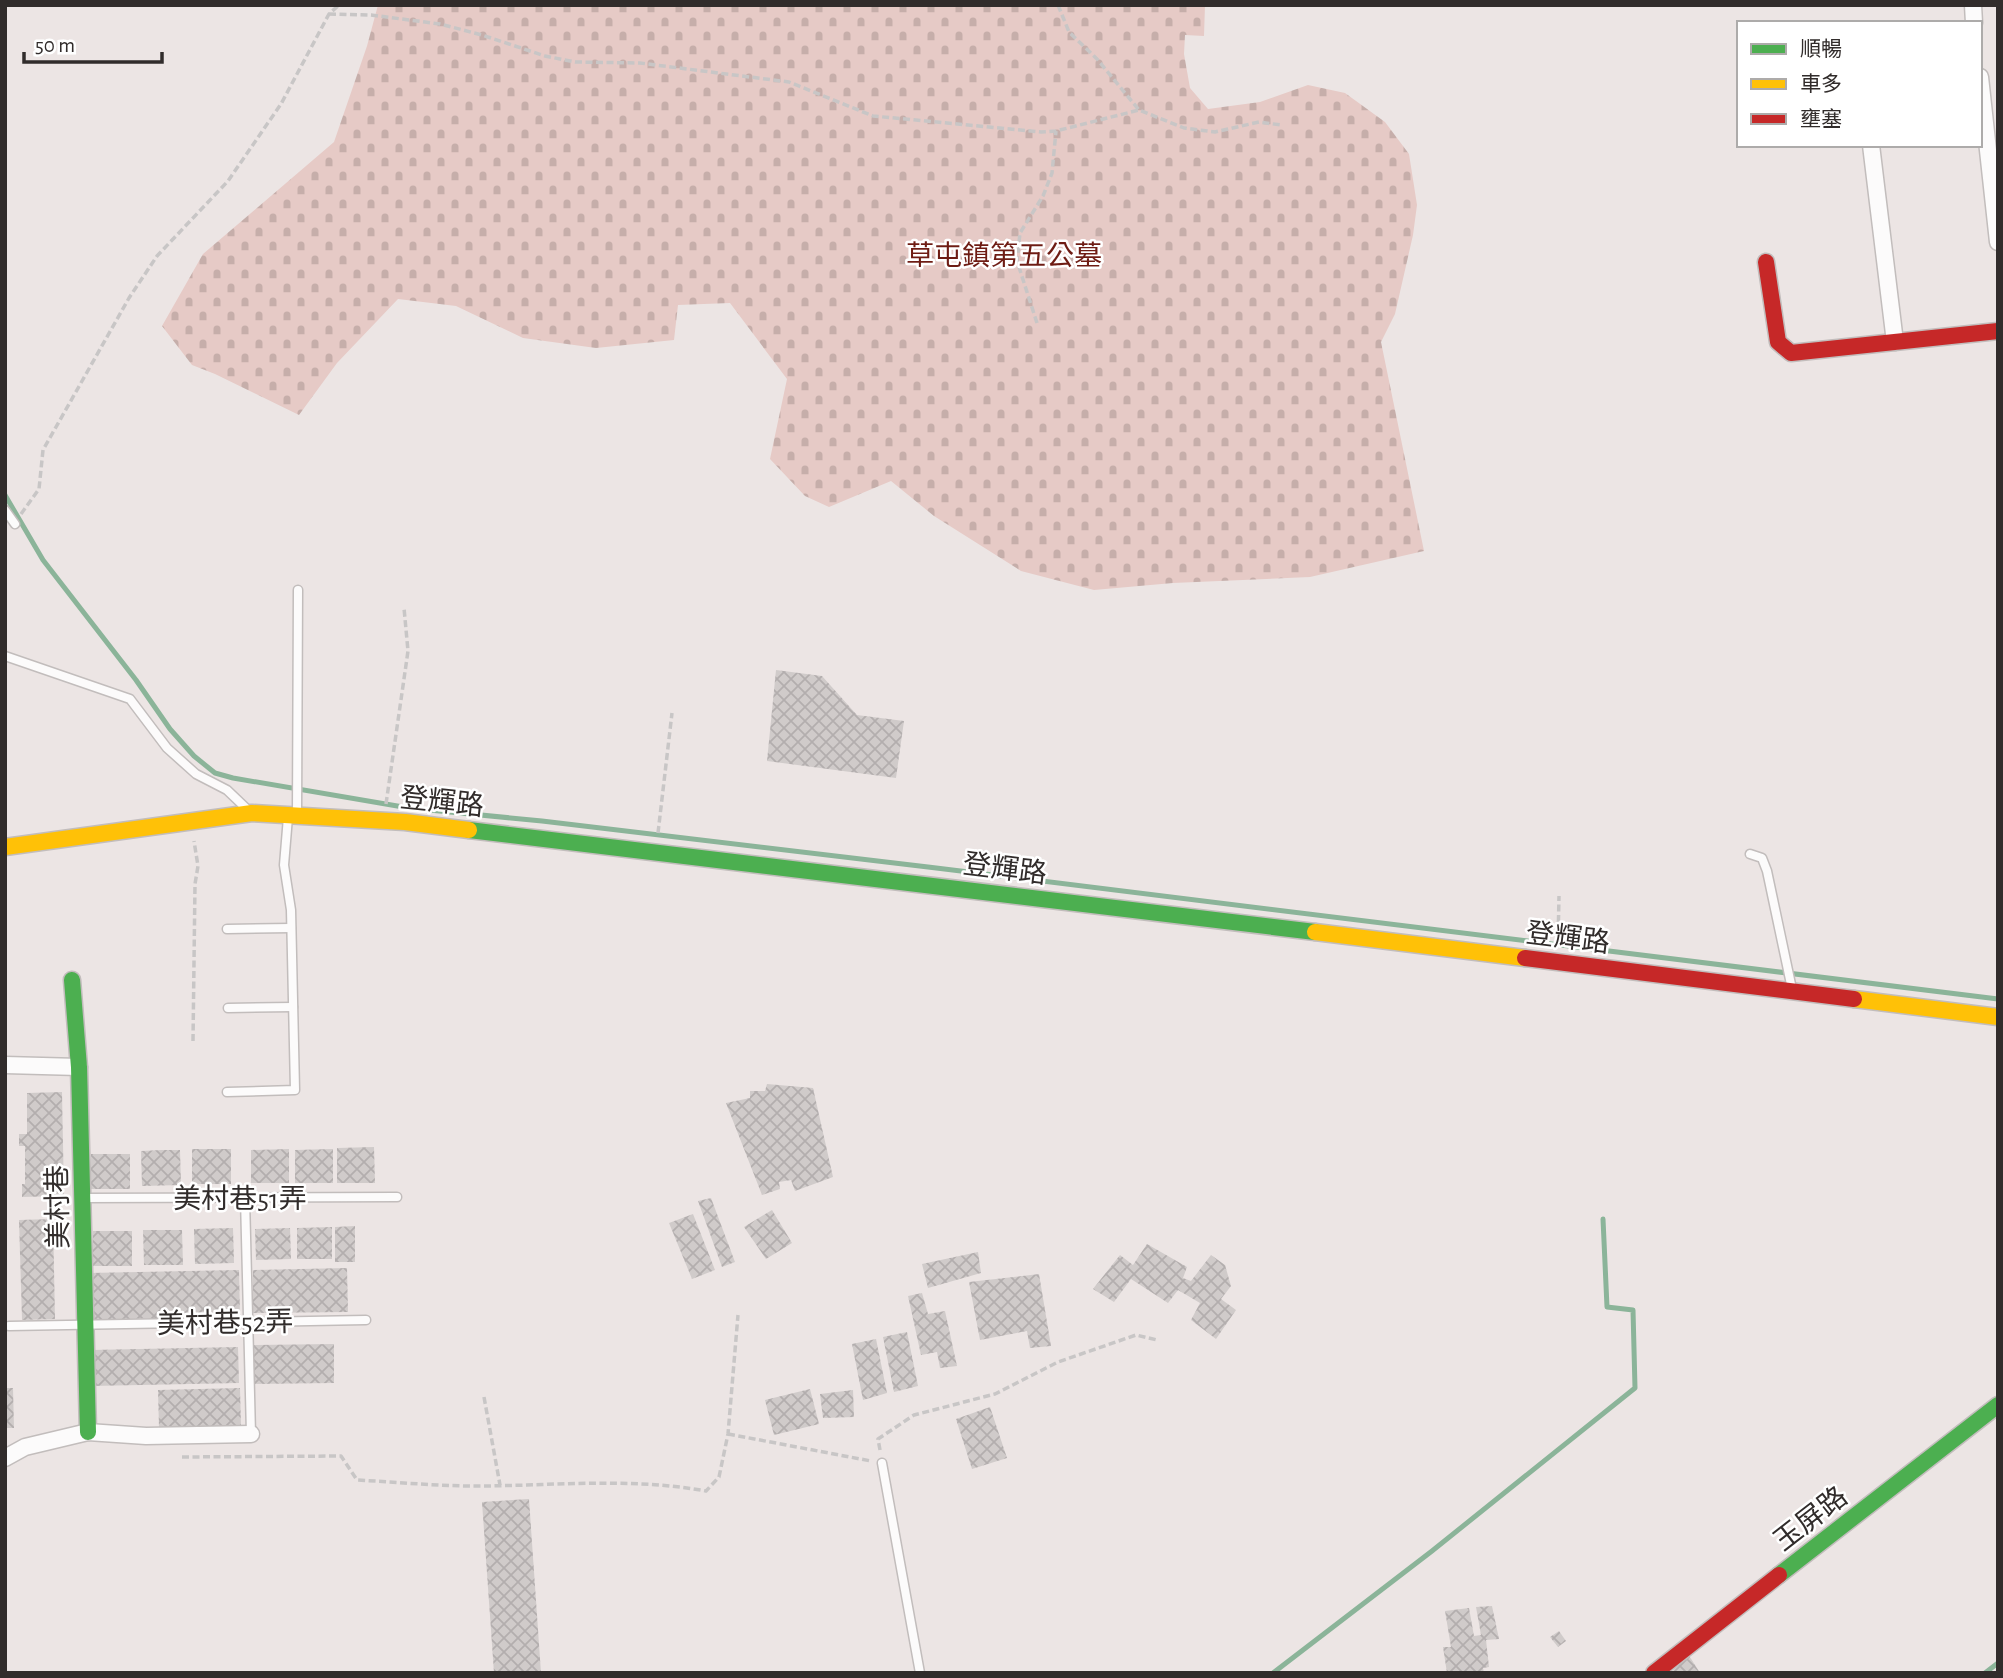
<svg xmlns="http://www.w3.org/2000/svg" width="2003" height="1678" font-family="'Alegreya Sans','Noto Sans TC',sans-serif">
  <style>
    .cemetery { fill: url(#cemetery-stones) }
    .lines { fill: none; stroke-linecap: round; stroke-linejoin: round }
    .stream { stroke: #8bb499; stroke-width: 5 }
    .building { fill: url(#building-cross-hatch) }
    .lane-casing { stroke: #c2bdbc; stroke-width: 11 }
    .street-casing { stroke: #c2bdbc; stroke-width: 19 }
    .fast-casing { stroke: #c2bdbc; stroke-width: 19 }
    .slow-casing { stroke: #c2bdbc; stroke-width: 19 }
    .jam-casing { stroke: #c2bdbc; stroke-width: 19 }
    .path { stroke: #c8c6c6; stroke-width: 3.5; stroke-dasharray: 7 3.5; stroke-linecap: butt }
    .lane { stroke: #fcfbfb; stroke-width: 8 }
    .street { stroke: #fcfbfb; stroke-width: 16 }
    .fast { stroke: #4caf50; stroke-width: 16 }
    .slow { stroke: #ffc107; stroke-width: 16 }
    .jam { stroke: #c62828; stroke-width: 16 }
    .labels { text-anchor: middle; stroke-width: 5; stroke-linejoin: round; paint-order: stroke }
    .park-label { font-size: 28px; fill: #6e1c14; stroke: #fff }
    .street-label { font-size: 28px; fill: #312c2b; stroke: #fff }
  </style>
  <defs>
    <pattern id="cemetery-stones" width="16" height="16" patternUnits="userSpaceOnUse" patternTransform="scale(1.75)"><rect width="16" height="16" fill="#e6cac6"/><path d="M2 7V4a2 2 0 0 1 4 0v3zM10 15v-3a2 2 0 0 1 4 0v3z" fill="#c6aeaa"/></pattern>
    <pattern id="building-cross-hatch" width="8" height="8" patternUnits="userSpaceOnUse" patternTransform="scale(1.75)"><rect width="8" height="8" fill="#d0cbca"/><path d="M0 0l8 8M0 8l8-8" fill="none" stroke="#b3aeae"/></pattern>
  </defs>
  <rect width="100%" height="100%" fill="#ece5e4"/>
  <polygon class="cemetery" points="378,5 1205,5 1204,36 1185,35 1184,54 1190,88 1208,109 1260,102 1308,85 1345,93 1385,122 1409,154 1417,205 1413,235 1395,314 1381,342 1424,551 1310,577 1173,583 1094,590 1021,571 934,516 891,481 829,507 805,496 770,459 787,379 730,303 678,305 674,340 596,348 523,338 456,306 398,299 337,363 299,415 215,374 192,365 162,326 203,254 334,142 367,46"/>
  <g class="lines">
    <g class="stream">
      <polyline points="5,495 43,560 136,680 170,729 194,756 215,773 233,778 409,808 542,821 928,867 1998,999"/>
      <polyline points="1273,1673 1432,1551 1635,1388 1633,1310 1607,1307 1603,1219"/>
      <polyline points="1985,1673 1998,1663"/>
    </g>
  </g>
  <g class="building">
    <polygon points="776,670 822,676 857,715 904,721 896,778 767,761"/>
    <polygon points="767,1084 813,1088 833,1177 795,1191 791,1180 779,1182 780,1189 762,1195 726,1103 750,1098 750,1091 765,1091"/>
    <polygon points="62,1092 64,1196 22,1197 22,1184 25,1184 25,1146 19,1146 19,1134 27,1134 27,1093"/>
    <polygon points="374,1147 375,1183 337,1183 337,1148"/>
    <rect x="192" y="1149" width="39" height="35"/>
    <polygon points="289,1149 289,1183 251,1183 251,1150"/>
    <polygon points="333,1149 333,1183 295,1183 295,1150"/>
    <polygon points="161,1150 180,1150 181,1185 142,1186 141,1151"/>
    <rect x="91" y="1154" width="39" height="35"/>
    <polygon points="711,1198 735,1262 722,1267 698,1201"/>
    <polygon points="772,1210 792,1243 766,1259 744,1227"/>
    <polygon points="693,1214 715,1270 692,1279 669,1223"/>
    <polygon points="53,1219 55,1319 22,1320 19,1220"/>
    <polygon points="355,1226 355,1262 335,1262 335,1227"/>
    <polygon points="332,1227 332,1259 297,1259 297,1228"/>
    <polygon points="233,1228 234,1263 195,1264 194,1229"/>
    <polygon points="290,1228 291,1259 256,1260 255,1229"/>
    <polygon points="143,1230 182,1230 183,1265 144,1265"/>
    <rect x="93" y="1231" width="39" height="35"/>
    <polygon points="1147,1244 1187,1267 1183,1278 1191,1281 1211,1255 1225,1265 1231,1286 1221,1299 1236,1310 1216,1339 1191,1320 1200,1303 1178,1290 1168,1303 1131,1279 1114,1302 1093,1289 1120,1255 1133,1265"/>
    <polygon points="978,1252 981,1273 928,1288 922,1264"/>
    <polygon points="347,1268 348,1312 253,1313 253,1270"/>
    <polygon points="239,1270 240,1316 90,1320 89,1273"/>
    <polygon points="1039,1274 1051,1346 1030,1348 1027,1331 980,1340 969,1282"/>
    <polygon points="922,1293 928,1314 945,1311 957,1366 940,1368 937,1352 921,1355 908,1296"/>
    <polygon points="907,1332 918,1386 894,1392 883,1337"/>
    <polygon points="876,1339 887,1393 863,1400 852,1344"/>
    <polygon points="334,1344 334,1383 254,1384 254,1345"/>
    <polygon points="238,1347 239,1383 92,1386 91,1350"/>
    <polygon points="5,1388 13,1388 14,1428 5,1428"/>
    <polygon points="240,1388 241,1426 159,1428 158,1390"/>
    <polygon points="810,1389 819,1424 774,1435 765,1400"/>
    <polygon points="853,1390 854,1417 823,1418 820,1394"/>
    <polygon points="990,1407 1007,1458 972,1469 956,1419"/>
    <polygon points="529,1499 541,1673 494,1673 482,1502"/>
    <polygon points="1492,1606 1499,1639 1486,1640 1489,1667 1483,1668 1484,1673 1447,1673 1443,1647 1451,1647 1445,1611 1469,1608 1474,1636 1481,1635 1476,1607"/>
    <polygon points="1559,1631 1566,1641 1558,1647 1550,1637"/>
    <polygon points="1688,1654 1700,1673 1671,1673"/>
  </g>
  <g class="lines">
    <defs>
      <g id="lane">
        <polyline points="5,510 15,524"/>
        <polyline points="5,656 130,699 167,748 196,774 227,790 249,811"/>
        <polyline points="297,814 298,590"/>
        <polyline points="1750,854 1762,858 1767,871 1792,989"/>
        <polyline points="227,929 291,928"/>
        <polyline points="228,1008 293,1007"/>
        <polyline points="227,1092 295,1090 291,910 284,865 288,817"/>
        <polyline points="83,1198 397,1197"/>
        <polyline points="245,1198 251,1434"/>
        <polyline points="9,1326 366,1320"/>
        <polyline points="882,1463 920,1673"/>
      </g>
      <g id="street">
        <polyline points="1973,5 1974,23"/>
        <polyline points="1980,77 1998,242"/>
        <polyline points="1871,145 1895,342"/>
        <polyline points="5,1065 79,1067"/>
        <polyline points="5,1458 25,1447 88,1432 146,1436 251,1434"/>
      </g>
      <g id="fast">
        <polyline points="469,830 1315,932"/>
        <polyline points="72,980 79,1067 88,1432"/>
        <polyline points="1779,1575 1998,1405"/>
      </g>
      <g id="slow">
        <polyline points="5,847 252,813 405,822 469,830"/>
        <polyline points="1315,932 1525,958"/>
        <polyline points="1854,999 1998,1017"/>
      </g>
      <g id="jam">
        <polyline points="1766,262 1778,342 1791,353 1998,331"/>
        <polyline points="1525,958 1854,999"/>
        <polyline points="1654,1673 1779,1575"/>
      </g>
    </defs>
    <use href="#lane" class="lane-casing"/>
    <use href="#street" class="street-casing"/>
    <use href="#fast" class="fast-casing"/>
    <use href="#slow" class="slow-casing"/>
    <use href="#jam" class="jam-casing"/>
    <g class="path">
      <polyline points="1058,5 1069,32 1097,59 1139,110"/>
      <polyline points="329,14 371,15 440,24 482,35 545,56 575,62 640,63 789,82 873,116 1041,132 1056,131 1139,110 1184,128 1215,132 1259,122 1281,125"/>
      <polyline points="1037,323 1017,261 1020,233 1043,196 1052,173 1056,131"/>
      <polyline points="21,514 39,489 43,450 129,298 157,256 228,181 281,104 329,14 339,5"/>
      <polyline points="386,804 408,651 404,608"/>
      <polyline points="658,833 672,713"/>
      <polyline points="1558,943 1559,896"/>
      <polyline points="193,1041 195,884 198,866 194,841"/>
      <polyline points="484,1397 500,1485"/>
      <polyline points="728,1434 871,1461"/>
      <polyline points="880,1450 878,1439 914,1415 995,1394 1058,1362 1136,1335 1157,1340"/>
      <path d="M182,1457L341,1456L357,1480C396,1482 435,1486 475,1486C552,1486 629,1477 706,1491L719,1477L728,1434L738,1315"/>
    </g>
    <use href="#lane" class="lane"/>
    <use href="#street" class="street"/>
    <use href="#fast" class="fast"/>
    <use href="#slow" class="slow"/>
    <use href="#jam" class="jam"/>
  </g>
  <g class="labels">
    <g class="park-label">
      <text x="1004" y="265">草屯鎮第五公墓</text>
    </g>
    <g class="street-label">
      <text transform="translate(442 801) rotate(6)" y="10">登輝路</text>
      <text transform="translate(1005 868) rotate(7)" y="10">登輝路</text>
      <text transform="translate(1568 937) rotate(7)" y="10">登輝路</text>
      <text x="240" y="1208">美村巷51弄</text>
      <text transform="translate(57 1207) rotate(-91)" y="10">美村巷</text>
      <text transform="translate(225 1322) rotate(-1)" y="10">美村巷52弄</text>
      <text transform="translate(1810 1518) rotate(-38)" y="10">玉屏路</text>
    </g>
  </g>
  <rect width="2003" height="1678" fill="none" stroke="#312c2b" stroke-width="14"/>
  <rect x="1737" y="21" width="245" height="126" fill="#ffffff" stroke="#adabaa" stroke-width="2"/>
  <rect x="1751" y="44" width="35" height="10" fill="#4caf50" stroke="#adabaa" stroke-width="2"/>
  <text x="1800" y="56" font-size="21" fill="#312c2b">順暢</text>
  <rect x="1751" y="79" width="35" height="10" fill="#ffc107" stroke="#adabaa" stroke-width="2"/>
  <text x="1800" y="91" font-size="21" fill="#312c2b">車多</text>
  <rect x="1751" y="114" width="35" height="10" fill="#c62828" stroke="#adabaa" stroke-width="2"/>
  <text x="1800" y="126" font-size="21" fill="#312c2b">壅塞</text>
  <path d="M24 52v10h138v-10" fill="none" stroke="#312c2b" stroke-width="3.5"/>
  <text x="35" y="52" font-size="21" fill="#312c2b" stroke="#ffffff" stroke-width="5" paint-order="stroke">50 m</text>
</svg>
